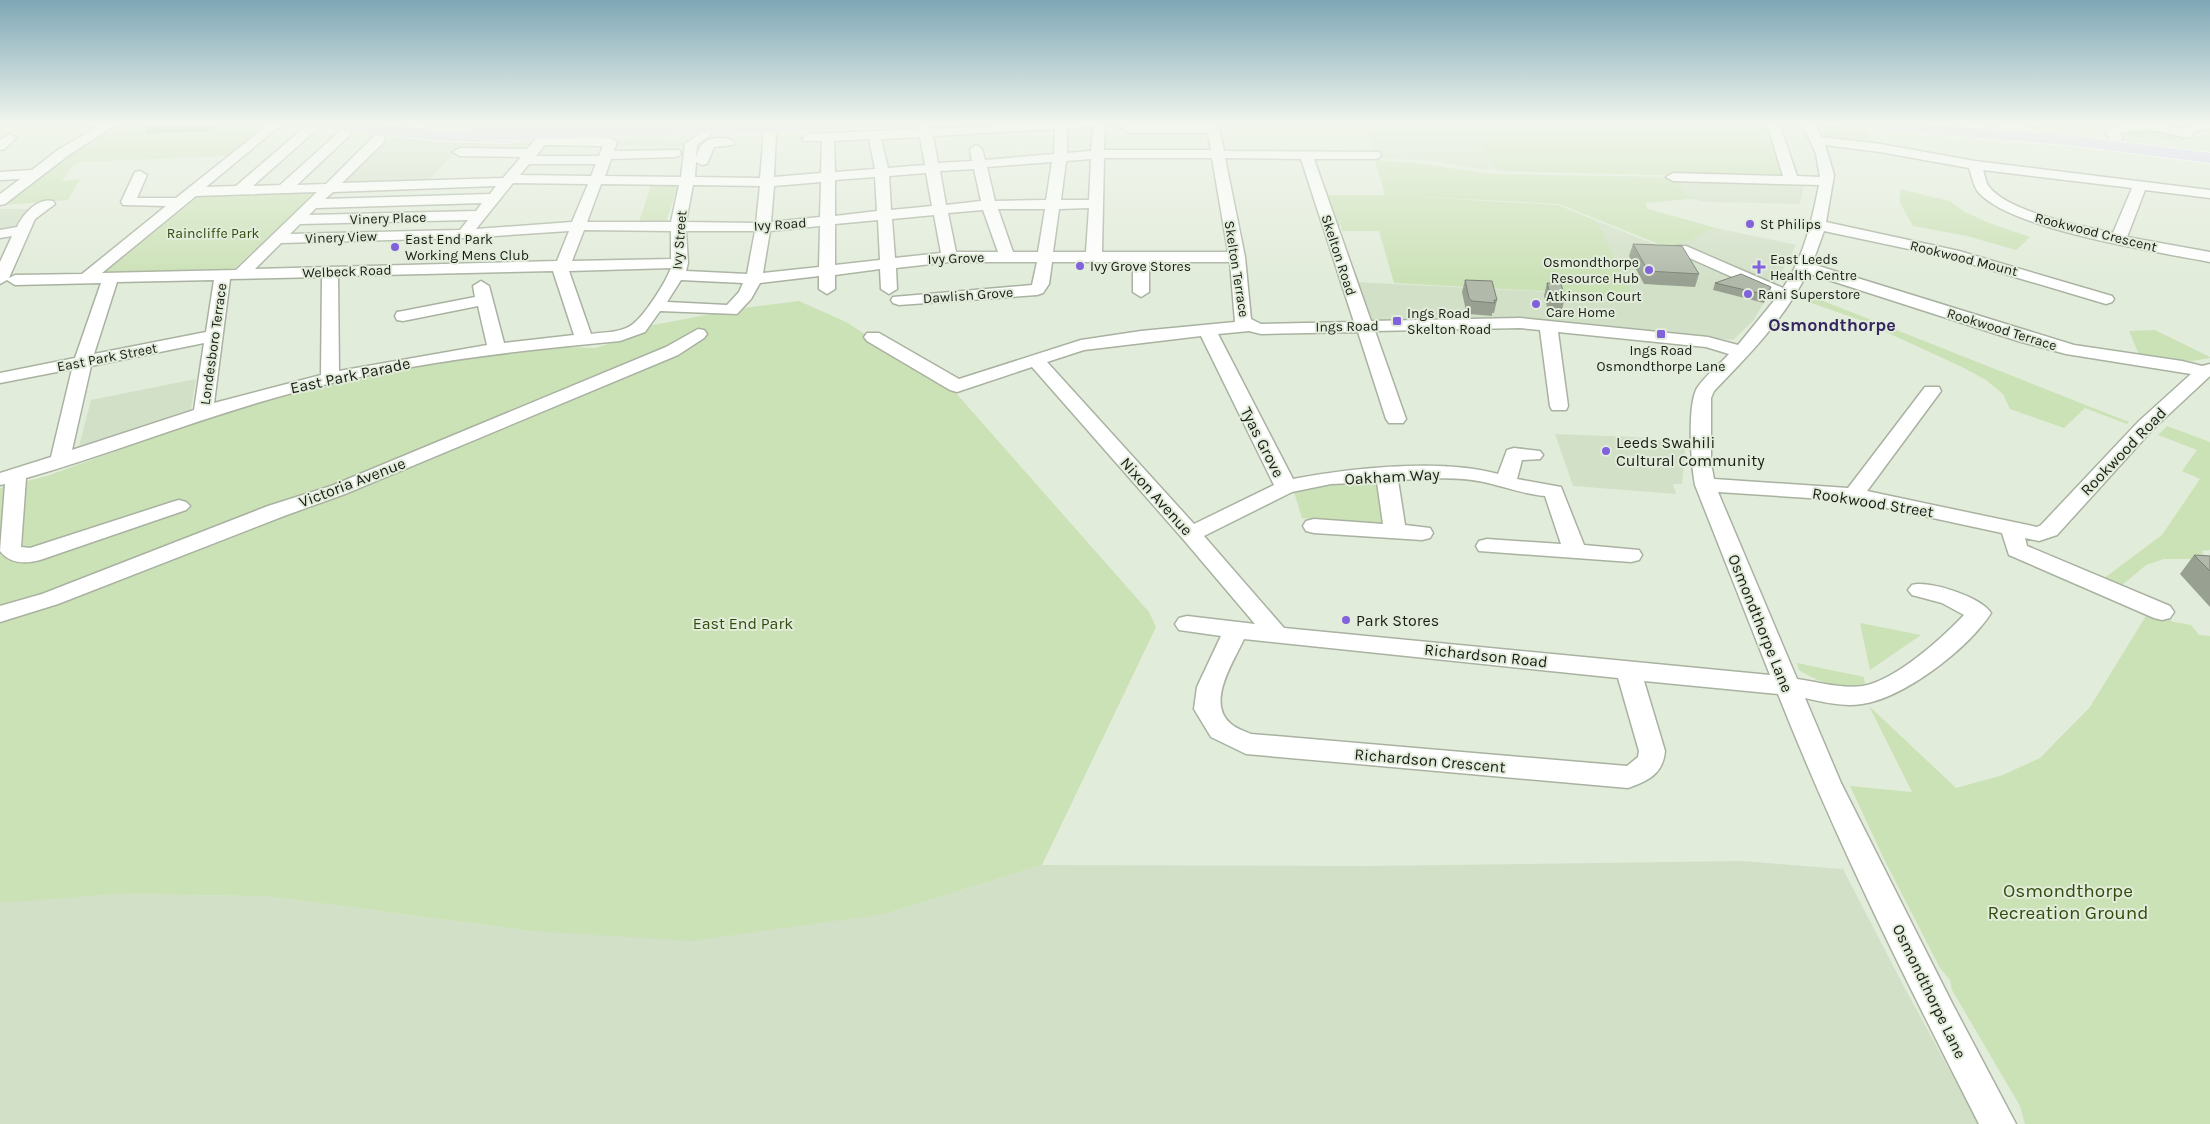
<svg xmlns="http://www.w3.org/2000/svg" width="2210" height="1124" font-family="Karla,sans-serif">
  <style>
    .built { fill: #d3e0c8 }
    .green { fill: #cbe1b6 }
    .lines { fill: none; stroke-linecap: round; stroke-linejoin: round }
    .minor-casing { stroke: #a9b2a1; stroke-width: 3 }
    .highway-casing { stroke: #fff; stroke-width: 2 }
    .minor { fill: #fff; fill-rule: evenodd }
    .highway { fill: #d4cff6; fill-rule: evenodd }
    .highway-bridge-casing { stroke: #fff; stroke-width: 19; stroke-linecap: butt }
    .highway-bridge { stroke: #d4cff6; stroke-width: 18 }
    .wall { fill: #98a092 }
    .shaded-wall { fill: #7c8277 }
    .building { fill: #b1baaa; stroke: #7c8277 }
    .poi-dot { fill: #8161dc; stroke: #e2ecda; stroke-width: 2 }
    .labels { text-anchor: middle; stroke-width: 4; stroke-linejoin: round; paint-order: stroke }
    .far-street-label { font-size: 14px; fill: #1a1d17; stroke: #e2ecda }
    .far-poi-label { font-size: 14px; fill: #1a1d17; stroke: #e2ecda; text-anchor: start }
    .far-park-label { font-size: 14px; fill: #314c0c; stroke: #e2ecda }
    .street-label { font-size: 16px; fill: #1a1d17; stroke: #e2ecda }
    .poi-label { font-size: 16px; fill: #1a1d17; stroke: #e2ecda; text-anchor: start }
    .park-label { font-size: 16px; fill: #314c0c; stroke: #e2ecda }
    .far-district-label { font-size: 18px; font-weight: bold; fill: #342560; stroke: #e2ecda }
    .near-park-label { font-size: 19px; fill: #314c0c; stroke: #e2ecda }
  </style>
  <rect width="100%" height="100%" fill="#e2ecda"/>
  <g class="built">
    <polygon points="122,123 272,123 256,135 93,138"/>
    <polygon points="1414,123 1467,123 1495,169 1479,169 1435,161 1375,158 1365,127 1416,128"/>
    <polygon points="1823,127 1866,128 1874,144 1827,138"/>
    <polygon points="391,137 455,143 645,139 682,142 687,146 461,146 428,181 344,183"/>
    <polygon points="1675,180 1804,184 1800,204 1708,202 1691,199"/>
    <polygon points="0,209 31,209 19,228 0,231"/>
    <polygon points="1597,221 1771,291 1753,321 1733,340 1552,321 1378,322 1369,318 1355,282 1632,296"/>
    <polygon points="1716,228 1796,245 1777,282 1773,283 1679,245"/>
    <polygon points="196,379 191,409 79,446 91,400"/>
    <polygon points="1555,434 1635,437 1686,444 1682,484 1673,484 1676,494 1573,486"/>
    <polygon points="1741,861 1843,869 1902,983 1979,1124 0,1124 0,903 11,901 118,894 265,896 531,931 885,914 1042,865 1370,866"/>
  </g>
  <g class="green">
    <polygon points="1467,123 1684,123 1695,126 1707,125 1707,123 1769,123 1785,178 1497,171"/>
    <path d="M2141,128C2154,130 2179,130 2186,142L2128,136L2120,134L2119,131Z"/>
    <polygon points="256,135 229,156 80,162 72,167 62,181 80,179 68,200 4,205 57,163 93,138"/>
    <polygon points="1375,160 1414,163 1492,174 1661,177 1675,180 1691,199 1645,203 1648,209 1716,228 1671,249 1559,204 1385,195"/>
    <polygon points="651,185 678,186 666,222 639,222"/>
    <polygon points="1900,189 1949,201 1965,212 1989,223 2030,237 2016,250 1967,236 1913,226 1900,203"/>
    <polygon points="318,190 234,269 104,273 198,197 205,195"/>
    <polygon points="1327,195 1385,195 1558,205 1597,221 1633,296 1394,283 1379,231 1342,231 1341,225 1336,225"/>
    <polygon points="1803,293 2083,404 2129,422 2127,424 2085,408 2064,428 2010,409 2003,394 1986,380 1962,367 1860,320 1800,299"/>
    <polygon points="799,301 846,322 955,392 1149,612 1156,627 1042,865 885,914 691,941 531,931 265,896 118,894 0,903 0,488 47,476 223,412 296,393 411,368 475,358 565,347 595,348 634,336 648,326 743,308"/>
    <polygon points="2155,330 2210,357 2210,358 2192,361 2140,357 2129,331"/>
    <polygon points="2167,426 2210,442 2210,550 2202,551 2205,559 2164,559 2146,565 2121,586 2103,579 2162,535 2200,479 2182,471 2197,450 2158,435"/>
    <polygon points="1373,482 1382,488 1389,526 1302,518 1294,492 1316,485"/>
    <polygon points="2149,611 2174,622 2191,625 2199,635 2210,636 2210,1124 2025,1124 2020,1106 1952,990 1950,980 1940,968 1884,859 1850,786 1912,792 1869,706 1956,788 2003,775 2040,758 2090,707"/>
    <polygon points="1860,623 1921,635 1870,670"/>
    <path d="M1797,663L1864,677L1865,684C1840,690 1820,683 1799,670Z"/>
  </g>
  <g class="lines">
    <defs>
      <g id="minor">
        <polygon points="104,123 118,123 69,155 5,204 0,205 0,194 20,179 0,180 0,172 32,170 59,149"/>
        <path d="M270,123H280L281,125L206,187L236,186L307,125L311,124L317,128L315,131L253,186L280,185L342,129L346,128L352,132L350,135L297,185L326,184L374,136H384L385,139L384,142L342,183L503,178L521,157L460,156L453,152L460,148L527,149L536,138L541,137L611,138L617,142L614,151L679,150L681,153L679,156L674,157L611,159L605,176L681,177L685,144L708,128L714,132L697,145L696,157C698,152 700,146 704,143C711,137 728,136 734,142L733,145L714,147L707,164L702,165L696,162L695,177L760,178L764,132L770,128L776,132L774,177L821,173L822,141H803L802,138L808,134L919,129L918,123H930L931,129L1044,123H1105L1104,150H1211L1208,133H1129L1123,129V123H1135V125H1206V123H1218L1224,151L1379,152L1381,155L1379,158L1374,159H1314L1371,321L1520,318L1708,337L1738,345L1777,297L1676,252L1673,249L1676,246H1686L1783,288C1804,257 1812,221 1819,185L1673,181L1666,177L1673,173L1783,176L1767,123H1779L1797,176L1820,177L1816,154L1802,123H1814L1821,137L1880,144L1975,161L2210,190V198L2145,190L2127,237L2210,252V262C2158,252 2013,230 1979,193C1973,186 1972,176 1969,168L1880,152L1825,145L1834,175L1826,222L1959,251L2112,296L2114,299L2112,302L2106,304L1951,258L1824,231L1812,264L2074,345L2182,361L2202,366L2210,364V376L2153,429L2057,535L2039,541L2025,538L2027,546L2170,606L2174,612L2170,618L2162,620L2154,618L2009,555L2002,533L1854,501L1718,492L1797,679C1818,682 1841,689 1863,686C1896,680 1941,639 1964,615L1942,603L1912,595L1908,590L1912,585C1929,580 1981,597 1991,613C1968,649 1904,698 1862,704C1843,707 1823,702 1805,698L1841,783L1952,1003L2016,1124H1979C1907,983 1836,841 1778,694L1644,681L1665,751C1663,774 1648,781 1628,788L1246,754L1211,737L1194,709L1197,687L1221,636L1179,630L1175,624L1179,618L1187,616L1255,624L1183,539L1032,367L957,392L950,390L867,341L864,337L867,333H879L959,379L1081,340L1141,331L1235,322L1230,262H1149V292L1141,297L1133,292V262H1052L1049,284L1043,293L1037,295L899,305L893,303L891,300L893,297L1032,285L1037,262H949L896,268L897,289L889,294L881,289L880,269L835,275V289L827,294L819,289V276L760,283L751,299L737,314L660,311L645,332L620,341C511,351 402,364 296,392C204,416 117,452 26,478L21,547L30,548L172,502L179,500L186,502L190,506L186,510L40,560C25,564 10,564 0,551L5,484L0,485V473L51,457L72,369L0,383V373L75,358L101,283L15,285L7,280L0,284V262L12,236L0,238V230L17,227C23,214 38,197 53,201L55,204L35,219L9,278L15,275L82,274L166,206L123,205L121,202L135,172L140,171L147,175L137,198H176ZM1093,127L1091,151L1067,153V128ZM1055,129L1054,154L985,160L982,149L976,145L970,149L972,161L938,163L933,136ZM920,137L925,165L888,168L881,139ZM869,139L875,169L835,172L834,141ZM545,145L603,146L599,156H536ZM1104,158H1212L1228,252H1102ZM1225,158L1301,159L1354,322L1261,324L1251,319L1245,257ZM1091,159L1089,200H1061L1066,161ZM1052,162L1046,200L995,201L987,167ZM529,164H596L591,176L520,175ZM974,169L981,201L946,205L940,171ZM1983,170L2132,188L2113,233C2081,226 2012,213 1990,188C1986,184 1985,176 1983,170ZM926,173L932,206L891,210L889,176ZM875,177L877,211L835,216V180ZM821,182L820,217L771,222L774,186ZM513,183L588,184L572,222L476,229ZM601,184L679,185L671,222H587ZM693,185L760,186L756,223L686,222ZM496,186L490,194L325,199L333,192ZM317,192L236,270L102,273L196,196ZM482,203L476,211L309,215L316,208ZM1089,208L1086,252H1053L1059,209ZM998,209H1045L1038,252H1013ZM983,210L998,252H956L948,213ZM934,215L941,253L895,258L892,219ZM468,220L460,230L290,234L300,224ZM878,220L880,260L835,265V224ZM820,226L819,267L763,273L770,231ZM584,230L671,231V259L572,261ZM569,231L557,261L255,269L281,243L464,238ZM686,231H755L747,274L686,271L688,263ZM671,268C666,282 645,315 633,324C622,333 604,332 591,334L569,271ZM553,271L574,335L504,343L489,286L481,281L473,286L475,297L403,311L397,312L395,316L397,320L403,321L478,306L487,345L339,371L338,276ZM1807,273L2018,341L2066,354L2191,374L2139,421L2041,525L2037,527L1867,491L1941,391L1939,387H1925L1848,488L1714,479L1711,463V398L1714,391C1749,355 1785,318 1807,273ZM322,277L321,375L214,403L230,279ZM214,280L206,332L94,354L117,282ZM681,280L743,283L739,292L727,305L667,302ZM1520,328L1540,330L1550,406L1552,410H1566L1568,406L1558,332L1706,347L1729,354C1719,365 1705,376 1697,388C1687,406 1691,464 1695,485L1770,675L1284,628L1204,536L1292,492L1331,484L1377,482L1383,524L1314,519L1306,521L1303,526L1306,531L1314,533L1422,540L1430,538L1433,533L1430,528L1405,525L1398,480C1426,479 1456,476 1484,482C1505,487 1524,494 1545,496L1561,544L1487,539L1479,541L1476,546L1479,551L1631,562L1639,560L1642,555L1639,550L1584,545L1561,487L1517,479L1522,460L1540,459L1543,455L1540,451L1514,448L1507,450L1498,474C1442,458 1349,468 1293,479L1218,334L1249,331L1261,334L1358,332L1386,419L1389,423H1403L1406,419L1375,331ZM1201,336L1274,485L1194,524L1047,362L1084,350ZM204,343L194,410L72,450L91,366ZM1244,639L1618,678L1639,751L1638,757L1627,766L1251,734C1244,731 1235,728 1230,723C1206,702 1234,661 1244,639Z"/>
        <polygon points="2007,123 2020,123 2040,131 2034,135 2015,129 2002,132 1996,128"/>
        <path d="M2138,123H2164L2163,124L2183,129L2189,125L2210,123V128L2194,131L2191,137C2182,139 2173,134 2164,132C2148,129 2134,131 2119,133L2123,139L2117,143L2112,142L2106,133L2111,127Z"/>
        <polygon points="10,134 16,138 5,149 0,150 0,140"/>
        <polygon points="698,329 704,330 707,334 704,338 678,355 345,494 284,516 58,604 0,622 0,606 42,594 268,506 331,486 666,347"/>
      </g>
      <g id="highway">
        <polygon points="306,123 370,123 446,131 510,133 518,138 510,143 446,141 313,128 308,126"/>
        <polygon points="780,123 876,123 868,128 717,135 709,130 717,125"/>
        <polygon points="1844,123 1904,123 2068,135 2210,153 2210,163 2068,145 1852,128"/>
      </g>
    </defs>
    <use href="#minor" class="minor-casing"/>
    <use href="#highway" class="highway-casing"/>
    <use href="#minor" class="minor"/>
    <use href="#highway" class="highway"/>
    <defs>
      <polyline id="highway-bridge" points="479,132 747,123"/>
    </defs>
    <use href="#highway-bridge" class="highway-bridge-casing"/>
    <use href="#highway-bridge" class="highway-bridge"/>
  </g>
  <g class="wall">
    <polygon points="142,123 219,123 205,132 147,133"/>
    <polygon points="1371,123 1403,123 1402,127 1372,126"/>
    <polygon points="1633,244 1699,274 1695,287 1644,284 1629,256"/>
    <polygon points="1465,280 1497,300 1494,313 1492,313 1492,316 1469,314 1466,311 1462,292"/>
    <polygon points="1547,283 1565,297 1562,310 1548,310 1544,296"/>
    <polygon points="1715,283 1771,287 1764,303 1713,290"/>
    <polygon points="2194,555 2210,556 2210,607 2180,574"/>
  </g>
  <polygon class="shaded-wall" points="201,123 219,123 205,132"/>
  <g class="building">
    <polygon points="1633,244 1682,246 1699,274 1648,271"/>
    <polygon points="1741,274 1771,287 1767,295 1715,283"/>
    <polygon points="1465,280 1492,281 1497,300 1494,300 1495,303 1472,301 1469,298"/>
    <polygon points="1547,283 1561,284 1565,297 1551,297"/>
    <polygon points="2194,555 2210,556 2210,571"/>
  </g>
  <linearGradient id="sky" x2="0" y2="1"><stop stop-color="#7ea7b6"/><stop offset="0.44" stop-color="#f2f6ee"/><stop offset="1" stop-color="#f2f6ee" stop-opacity="0"/></linearGradient>
  <rect width="2210" height="280" fill="url(#sky)"/>
  <g class="poi-dot">
    <circle cx="1750" cy="224" r="5"/>
    <circle cx="395" cy="247" r="5"/>
    <circle cx="1080" cy="266" r="5"/>
    <path d="M1756.5 259.5h5v5h5v5h-5v5h-5v-5h-5v-5h5z"/>
    <circle cx="1649" cy="270" r="5"/>
    <circle cx="1748" cy="294" r="5"/>
    <circle cx="1536" cy="304" r="5"/>
    <rect x="1392" y="316" width="10" height="10" rx="2.5"/>
    <rect x="1656" y="329" width="10" height="10" rx="2.5"/>
    <circle cx="1606" cy="451" r="5"/>
    <circle cx="1346" cy="620" r="5"/>
  </g>
  <g class="labels">
    <g class="far-street-label">
      <text transform="translate(388 218) rotate(-2)" y="5">Vinery Place</text>
      <text transform="translate(780 224) rotate(-4)" y="5">Ivy Road</text>
      <text transform="translate(2096 232) rotate(14)" y="5">Rookwood Crescent</text>
      <text transform="translate(341 237) rotate(-2)" y="5">Vinery View</text>
      <text transform="translate(679 240) rotate(-85)" y="5">Ivy Street</text>
      <text transform="translate(1339 255) rotate(72)" y="5">Skelton Road</text>
      <text transform="translate(956 258) rotate(-2)" y="5">Ivy Grove</text>
      <text transform="translate(1964 258) rotate(14)" y="5">Rookwood Mount</text>
      <text transform="translate(1237 269) rotate(81)" y="5">Skelton Terrace</text>
      <text transform="translate(347 271) rotate(-2)" y="5">Welbeck Road</text>
      <text transform="translate(968 295) rotate(-4)" y="5">Dawlish Grove</text>
      <text transform="translate(1347 326) rotate(-1)" y="5">Ings Road</text>
      <text transform="translate(2002 329) rotate(17)" y="5">Rookwood Terrace</text>
      <text transform="translate(213 344) rotate(-82)" y="5">Londesboro Terrace</text>
      <text transform="translate(107 357) rotate(-11)" y="5">East Park Street</text>
    </g>
    <g class="far-poi-label">
      <text x="1760" y="229">St Philips</text>
      <text x="405" y="244">East End Park<tspan x="405" dy="16">Working Mens Club</tspan></text>
      <text x="1770" y="264">East Leeds<tspan x="1770" dy="16">Health Centre</tspan></text>
      <text x="1639" y="267" text-anchor="end">Osmondthorpe<tspan x="1639" dy="16">Resource Hub</tspan></text>
      <text x="1090" y="271">Ivy Grove Stores</text>
      <text x="1758" y="299">Rani Superstore</text>
      <text x="1546" y="301">Atkinson Court<tspan x="1546" dy="16">Care Home</tspan></text>
      <text x="1407" y="318">Ings Road<tspan x="1407" dy="16">Skelton Road</tspan></text>
      <text x="1661" y="355" text-anchor="middle">Ings Road<tspan x="1661" dy="16">Osmondthorpe Lane</tspan></text>
    </g>
    <g class="far-park-label">
      <text x="213" y="238">Raincliffe Park</text>
    </g>
    <g class="street-label">
      <text transform="translate(350 375) rotate(-12)" y="6">East Park Parade</text>
      <text transform="translate(1263 442) rotate(63)" y="6">Tyas Grove</text>
      <text transform="translate(2123 451) rotate(-46)" y="6">Rookwood Road</text>
      <text transform="translate(1392 476) rotate(-3)" y="6">Oakham Way</text>
      <text transform="translate(352 482) rotate(-21)" y="6">Victoria Avenue</text>
      <text transform="translate(1157 496) rotate(48)" y="6">Nixon Avenue</text>
      <text transform="translate(1873 502) rotate(9)" y="6">Rookwood Street</text>
      <text transform="translate(1761 623) rotate(68)" y="6">Osmondthorpe Lane</text>
      <text transform="translate(1486 655) rotate(6)" y="6">Richardson Road</text>
      <text transform="translate(1430 760) rotate(5)" y="6">Richardson Crescent</text>
      <text transform="translate(1930 991) rotate(64)" y="6">Osmondthorpe Lane</text>
    </g>
    <g class="poi-label">
      <text x="1616" y="448">Leeds Swahili<tspan x="1616" dy="18">Cultural Community</tspan></text>
      <text x="1356" y="626">Park Stores</text>
    </g>
    <g class="park-label">
      <text x="743" y="629">East End Park</text>
    </g>
    <g class="far-district-label">
      <text x="1832" y="331">Osmondthorpe</text>
    </g>
    <g class="near-park-label">
      <text x="2068" y="897">Osmondthorpe<tspan x="2068" dy="22">Recreation Ground</tspan></text>
    </g>
  </g>
</svg>
